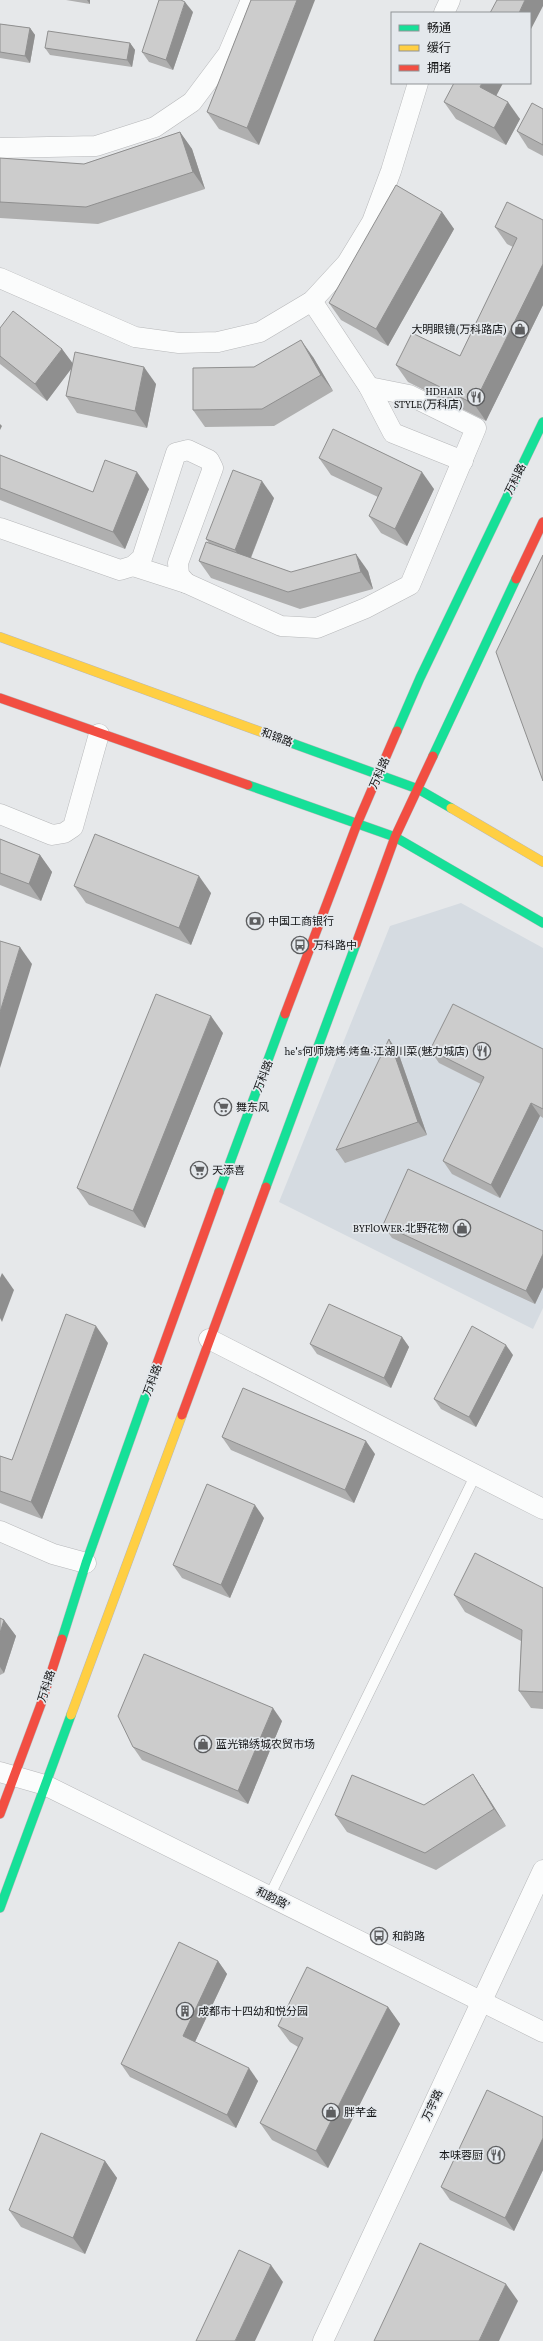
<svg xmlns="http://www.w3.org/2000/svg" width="543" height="2341" font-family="'Crimson Pro','Noto Sans SC',serif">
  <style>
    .built { fill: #d5dbe1 }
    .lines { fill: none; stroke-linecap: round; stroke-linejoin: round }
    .lane-casing { stroke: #b7b8ba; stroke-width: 11 }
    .street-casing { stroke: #b7b8ba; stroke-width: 21 }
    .fast-casing { stroke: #b7b8ba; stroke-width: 10 }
    .slow-casing { stroke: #b7b8ba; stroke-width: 10 }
    .jam-casing { stroke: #b7b8ba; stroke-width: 10 }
    .lane { stroke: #fbfcfc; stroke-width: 10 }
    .street { stroke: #fbfcfc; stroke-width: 20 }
    .fast { stroke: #16e098; stroke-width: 9 }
    .slow { stroke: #ffcf43; stroke-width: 9 }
    .jam { stroke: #f24e42; stroke-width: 9 }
    .wall { fill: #afafaf }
    .shaded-wall { fill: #8f8f8f }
    .building { fill: #ccc; stroke: #8f8f8f }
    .labels { text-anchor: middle; stroke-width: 3.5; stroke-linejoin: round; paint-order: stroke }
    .poi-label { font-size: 11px; fill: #131415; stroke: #e4e8ec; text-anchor: start }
    .street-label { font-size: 11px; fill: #131415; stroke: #e4e8ec }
  </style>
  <rect width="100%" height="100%" fill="#e6e8ea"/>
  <polygon class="built" points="461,903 543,948 543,1308 533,1329 279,1202 390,926"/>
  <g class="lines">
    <defs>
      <polyline id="lane" points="269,1897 475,1476"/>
      <g id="street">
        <polyline points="444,13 450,0"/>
        <polyline points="0,148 96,146 155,127 192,102 228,54 251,0"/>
        <polyline points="0,278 135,337 179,343 218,342 260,332 312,301 347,263 372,222 391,171 418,83"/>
        <polyline points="312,301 369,387 393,433 463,461"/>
        <polyline points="0,528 120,570 133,566 142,558 176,453 188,450 209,460 213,468 178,563 179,575 186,583"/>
        <polyline points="133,566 186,583 281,626 317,628 366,608 410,585 476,428 409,395 369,387"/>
        <polyline points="0,814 52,835 64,833 73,827 99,734"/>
        <polyline points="209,1339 543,1509"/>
        <polyline points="0,1531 53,1554 86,1563"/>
        <polyline points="0,1772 45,1785 543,2032"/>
        <polyline points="323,2341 543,1870"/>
      </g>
      <g id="fast">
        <polyline points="397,731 420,678 543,422"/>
        <polyline points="286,741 418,789 451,808"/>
        <polyline points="433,756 516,579"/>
        <polyline points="248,785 395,837 543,923"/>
        <polyline points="266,1187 356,944"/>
        <polyline points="219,1192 285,1014"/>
        <polyline points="62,1639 86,1563 154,1372"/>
        <polyline points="0,1908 71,1715"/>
      </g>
      <g id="slow">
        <polyline points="0,637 286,741"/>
        <polyline points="451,808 543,862"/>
        <polyline points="71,1715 182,1415"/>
      </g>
      <g id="jam">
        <polyline points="516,579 543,522"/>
        <polyline points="0,698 248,785"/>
        <polyline points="356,944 395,837 433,756"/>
        <polyline points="285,1014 357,824 397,731"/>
        <polyline points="154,1372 219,1192"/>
        <polyline points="182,1415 266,1187"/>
        <polyline points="0,1814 41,1704 62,1639"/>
      </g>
    </defs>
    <use href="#lane" class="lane-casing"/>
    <use href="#street" class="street-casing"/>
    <use href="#fast" class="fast-casing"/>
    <use href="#slow" class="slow-casing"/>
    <use href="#jam" class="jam-casing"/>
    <use href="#lane" class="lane"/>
    <use href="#street" class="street"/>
    <use href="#fast" class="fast"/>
    <use href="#slow" class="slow"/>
    <use href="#jam" class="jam"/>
  </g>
  <g class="wall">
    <polygon points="66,0 90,0 90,4"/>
    <polygon points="251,0 259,145 219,129 207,112"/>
    <polygon points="193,12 173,70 149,62 142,52"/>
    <polygon points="0,24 30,28 35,35 30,63 0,58"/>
    <polygon points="130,43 135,50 132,67 50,55 45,48"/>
    <polygon points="503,83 496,95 520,119 506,145 456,119 444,102"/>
    <polygon points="543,109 543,156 528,148 517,131"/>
    <polygon points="180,132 192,149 205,189 98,224 0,218 0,158 84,164"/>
    <polygon points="442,212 454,229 388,346 341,320 329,303"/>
    <polygon points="543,220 543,305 486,421 408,382 396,365 460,356 513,247 507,244 495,227"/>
    <polygon points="0,328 62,349 72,363 156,384 147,428 77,413 66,396 71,369 47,401 0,364"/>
    <polygon points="313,357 333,391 274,426 205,427 193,410 254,367"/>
    <polygon points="0,455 93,492 149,489 125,549 0,500"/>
    <polygon points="319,458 434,489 407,546 381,533 369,516 378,497 331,475"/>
    <polygon points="274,498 251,558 291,572 368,571 373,589 300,609 211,578 199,561 209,543 206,539"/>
    <polygon points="0,839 40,855 52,872 41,901 0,885"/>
    <polygon points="74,886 211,893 191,945 86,903"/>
    <polygon points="223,1033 145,1228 89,1205 77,1188"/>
    <polygon points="543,1049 543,1118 540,1116 500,1198 452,1174 443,1161 481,1084 439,1063 430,1050"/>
    <polygon points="398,1052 427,1135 345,1163 336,1150"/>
    <polygon points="383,1225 543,1231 543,1287 535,1304 392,1238"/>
    <polygon points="402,1337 409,1347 391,1388 317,1354 310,1344"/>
    <polygon points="108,1343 42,1519 0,1503 0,1456 12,1460"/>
    <polygon points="513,1355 476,1427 441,1409 434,1399"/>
    <polygon points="222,1437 375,1454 354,1503 231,1450"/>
    <polygon points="264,1518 230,1598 182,1578 173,1565"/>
    <polygon points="543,1588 543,1709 531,1708 519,1691 521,1641 465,1612 454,1595"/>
    <polygon points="0,1618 4,1620 16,1636 4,1673 0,1675"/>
    <polygon points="282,1721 248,1804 142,1760 133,1747"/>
    <polygon points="473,1774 484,1791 506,1826 436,1870 347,1832 335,1815 424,1805"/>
    <polygon points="218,1961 227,1974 195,2042 258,2081 236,2128 130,2077 121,2064"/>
    <polygon points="388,2007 400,2024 328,2168 272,2140 260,2123 298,2047 290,2042 278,2026"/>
    <polygon points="543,2117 543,2170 514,2231 450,2200 441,2187"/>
    <polygon points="105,2161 117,2178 85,2254 21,2227 9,2210"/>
  </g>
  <g class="shaded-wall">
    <polygon points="87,0 90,0 90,4"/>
    <polygon points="297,0 315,0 259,145 247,128"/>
    <polygon points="525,0 543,0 543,6 530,31 530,13 519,13"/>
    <polygon points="185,2 193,12 173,70 166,60"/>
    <polygon points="30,28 35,35 30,63 25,56"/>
    <polygon points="130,43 135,50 132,67 127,60"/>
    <polygon points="482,83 503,83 492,104 480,87"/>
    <polygon points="508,102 520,119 506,145 494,128"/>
    <polygon points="180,132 192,149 205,189 193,172"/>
    <polygon points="442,212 454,229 388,346 376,329"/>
    <polygon points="543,264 543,305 486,421 474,404"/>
    <polygon points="301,340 313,357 333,391 321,375"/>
    <polygon points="62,349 74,365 47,401 35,384"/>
    <polygon points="144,367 156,384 147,428 135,411"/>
    <polygon points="0,424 2,426 0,430"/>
    <polygon points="137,472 149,489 125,549 113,532"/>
    <polygon points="422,472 434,489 407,546 395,529"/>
    <polygon points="262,481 274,498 247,567 235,550"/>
    <polygon points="356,554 368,571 373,589 361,572"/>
    <polygon points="40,855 52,872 41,901 29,884"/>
    <polygon points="199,876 211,893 191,945 179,928"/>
    <polygon points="20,947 32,964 0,1068 0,1012"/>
    <polygon points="211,1016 223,1033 145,1228 133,1211"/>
    <polygon points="389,1039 398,1052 427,1135 418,1122"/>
    <polygon points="531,1103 540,1116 500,1198 491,1185"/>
    <polygon points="543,1254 543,1287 535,1304 526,1291"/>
    <polygon points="2,1273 14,1290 2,1322 0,1318 0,1278"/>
    <polygon points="96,1326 108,1343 42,1519 31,1502"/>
    <polygon points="402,1337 409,1347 391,1388 384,1378"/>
    <polygon points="506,1345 513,1355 476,1427 469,1417"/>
    <polygon points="366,1441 375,1454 354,1503 345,1490"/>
    <polygon points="255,1505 264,1518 230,1598 221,1585"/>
    <polygon points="4,1620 16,1636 4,1673 0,1667 0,1633"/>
    <polygon points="273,1708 282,1721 248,1804 238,1791"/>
    <polygon points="473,1774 484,1791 506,1826 494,1809"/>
    <polygon points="218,1961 227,1974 192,2048 183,2036"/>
    <polygon points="388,2007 400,2024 328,2168 316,2151"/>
    <polygon points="249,2068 258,2081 236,2128 227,2115"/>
    <polygon points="543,2138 543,2170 514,2231 505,2218"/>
    <polygon points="105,2161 117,2178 85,2254 73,2238"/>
    <polygon points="271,2265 283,2282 255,2341 235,2341"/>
    <polygon points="506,2284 518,2301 499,2341 479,2341"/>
  </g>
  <g class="building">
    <polygon points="159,0 181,0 185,2 166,60 142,52"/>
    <polygon points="251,0 297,0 247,128 207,112"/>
    <polygon points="497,0 525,0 519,13 490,13"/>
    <polygon points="0,24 30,28 25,56 0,52"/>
    <polygon points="48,31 130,43 127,60 45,48"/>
    <polygon points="454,83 482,83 480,87 508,102 494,128 444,102"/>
    <polygon points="532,103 543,109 543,145 517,131"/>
    <polygon points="180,132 193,172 86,207 0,202 0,158 84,164"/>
    <polygon points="396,185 442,212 376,329 329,303"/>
    <polygon points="507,202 543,220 543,264 474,404 396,365 412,333 460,356 517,238 495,227"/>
    <polygon points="13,311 62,349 35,384 0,356 0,328"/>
    <polygon points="301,340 321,375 262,409 193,410 193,368 254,367"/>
    <polygon points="75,352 144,367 135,411 66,396"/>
    <polygon points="333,429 422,472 395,529 369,516 382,488 319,458"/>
    <polygon points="0,455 93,492 105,460 137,472 113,532 0,488"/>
    <polygon points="233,470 262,481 235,550 206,539"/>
    <polygon points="206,542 291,572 356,554 361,572 288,592 199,561"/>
    <polygon points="543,555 543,781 496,652"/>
    <polygon points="95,834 199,876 179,928 74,886"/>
    <polygon points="0,839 40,855 29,884 0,873"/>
    <polygon points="0,941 20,947 0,1012"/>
    <polygon points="156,994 211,1016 133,1211 77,1188"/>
    <polygon points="453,1004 543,1049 543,1109 531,1103 491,1185 443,1161 484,1077 430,1050"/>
    <polygon points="389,1039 418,1122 336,1150"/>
    <polygon points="408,1169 543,1231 543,1254 526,1291 383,1225"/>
    <polygon points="329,1304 402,1337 384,1378 310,1344"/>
    <polygon points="66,1314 96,1326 31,1502 0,1491 0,1456 12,1460"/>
    <polygon points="472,1326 506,1345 469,1417 434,1399"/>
    <polygon points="243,1388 366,1441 345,1490 222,1437"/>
    <polygon points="207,1484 255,1505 221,1585 173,1565"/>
    <polygon points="475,1553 543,1588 543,1692 519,1691 522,1630 454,1595"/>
    <polygon points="0,1618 4,1620 0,1633"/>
    <polygon points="144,1654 273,1708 238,1791 133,1747 118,1716"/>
    <polygon points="473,1774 494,1809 425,1853 335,1815 352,1775 424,1805"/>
    <polygon points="179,1942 218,1961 183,2036 249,2068 227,2115 121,2064"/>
    <polygon points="307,1967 388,2007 316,2151 260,2123 303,2038 278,2026"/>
    <polygon points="487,2090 543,2117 543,2138 505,2218 441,2187"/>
    <polygon points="41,2133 105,2161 73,2238 9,2210"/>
    <polygon points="420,2243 506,2284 479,2341 374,2341"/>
    <polygon points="239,2250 271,2265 235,2341 196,2341"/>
  </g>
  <defs>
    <symbol id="shop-ring" viewBox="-11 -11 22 22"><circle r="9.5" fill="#e4e8ec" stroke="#5d5e60" stroke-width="1.5"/><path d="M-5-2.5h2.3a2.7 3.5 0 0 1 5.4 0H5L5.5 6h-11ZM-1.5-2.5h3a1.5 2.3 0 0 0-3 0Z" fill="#5d5e60"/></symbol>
    <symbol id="restaurant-ring" viewBox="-11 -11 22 22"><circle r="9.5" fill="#e4e8ec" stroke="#5d5e60" stroke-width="1.5"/><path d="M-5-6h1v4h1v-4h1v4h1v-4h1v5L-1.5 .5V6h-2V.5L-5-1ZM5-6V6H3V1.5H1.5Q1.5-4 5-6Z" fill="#5d5e60"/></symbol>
    <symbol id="bank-ring" viewBox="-11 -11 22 22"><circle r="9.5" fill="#e4e8ec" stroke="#5d5e60" stroke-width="1.5"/><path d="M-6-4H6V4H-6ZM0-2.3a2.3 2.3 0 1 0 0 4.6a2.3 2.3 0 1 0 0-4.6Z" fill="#5d5e60"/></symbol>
    <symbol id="bus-ring" viewBox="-11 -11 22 22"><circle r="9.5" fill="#e4e8ec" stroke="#5d5e60" stroke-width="1.5"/><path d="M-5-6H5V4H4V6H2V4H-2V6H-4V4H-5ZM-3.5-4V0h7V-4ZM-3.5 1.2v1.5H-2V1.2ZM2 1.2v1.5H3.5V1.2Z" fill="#5d5e60"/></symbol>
    <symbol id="supermarket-ring" viewBox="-11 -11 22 22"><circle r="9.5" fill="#e4e8ec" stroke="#5d5e60" stroke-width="1.5"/><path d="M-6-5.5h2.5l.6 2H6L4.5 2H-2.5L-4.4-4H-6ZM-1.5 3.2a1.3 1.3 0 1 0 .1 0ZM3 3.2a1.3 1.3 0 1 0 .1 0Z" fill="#5d5e60"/></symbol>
    <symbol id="building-ring" viewBox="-11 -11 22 22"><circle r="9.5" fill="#e4e8ec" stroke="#5d5e60" stroke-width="1.5"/><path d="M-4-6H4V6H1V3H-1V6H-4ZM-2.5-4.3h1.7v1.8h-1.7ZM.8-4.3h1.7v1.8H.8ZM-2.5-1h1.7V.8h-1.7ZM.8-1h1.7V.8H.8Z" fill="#5d5e60"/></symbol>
  </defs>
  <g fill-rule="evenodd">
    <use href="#shop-ring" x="510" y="319" width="20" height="20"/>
    <use href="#restaurant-ring" x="466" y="387" width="20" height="20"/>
    <use href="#bank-ring" x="245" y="911" width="20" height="20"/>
    <use href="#bus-ring" x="290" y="935" width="20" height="20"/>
    <use href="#restaurant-ring" x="472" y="1041" width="20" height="20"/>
    <use href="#supermarket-ring" x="213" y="1097" width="20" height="20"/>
    <use href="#supermarket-ring" x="189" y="1160" width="20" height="20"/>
    <use href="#shop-ring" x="452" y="1218" width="20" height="20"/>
    <use href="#shop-ring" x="193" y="1734" width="20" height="20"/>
    <use href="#bus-ring" x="369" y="1926" width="20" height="20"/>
    <use href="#building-ring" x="175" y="2001" width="20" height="20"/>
    <use href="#shop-ring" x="321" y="2102" width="20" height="20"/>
    <use href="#restaurant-ring" x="486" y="2145" width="20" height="20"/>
  </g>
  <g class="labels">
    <g class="poi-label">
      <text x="507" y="333" text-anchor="end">大明眼镜(万科路店)</text>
      <text x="463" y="395" text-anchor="end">HDHAIR<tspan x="463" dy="13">STYLE(万科店)</tspan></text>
      <text x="268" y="925">中国工商银行</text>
      <text x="313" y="949">万科路中</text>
      <text x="469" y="1055" text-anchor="end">he's何师烧烤·烤鱼·江湖川菜(魅力城店)</text>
      <text x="236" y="1111">舞东风</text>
      <text x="212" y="1174">天添喜</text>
      <text x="449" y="1232" text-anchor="end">BYFlOWER·北野花物</text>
      <text x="216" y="1748">蓝光锦绣城农贸市场</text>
      <text x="392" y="1940">和韵路</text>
      <text x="198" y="2015">成都市十四幼和悦分园</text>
      <text x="344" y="2116">胖芊金</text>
      <text x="483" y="2159" text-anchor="end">本味蓉厨</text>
    </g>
    <g class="street-label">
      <text transform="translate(515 479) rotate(-64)" y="4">万科路</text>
      <text transform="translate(277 737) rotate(20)" y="4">和锦路</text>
      <text transform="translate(379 773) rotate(-66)" y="4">万科路</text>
      <text transform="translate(263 1076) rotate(-69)" y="4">万科路</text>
      <text transform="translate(152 1380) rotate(-70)" y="4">万科路</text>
      <text transform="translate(46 1686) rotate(-72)" y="4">万科路</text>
      <text transform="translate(273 1898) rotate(26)" y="4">和韵路’</text>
      <text transform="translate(432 2105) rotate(-65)" y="4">万宇路</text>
    </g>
  </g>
  <rect x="391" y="12" width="140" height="72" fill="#e4e8ec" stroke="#909396"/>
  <rect x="399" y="25" width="20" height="6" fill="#16e098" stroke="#909396"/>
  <text x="427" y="32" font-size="12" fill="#131415">畅通</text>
  <rect x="399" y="45" width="20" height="6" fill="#ffcf43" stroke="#909396"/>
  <text x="427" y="52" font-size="12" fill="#131415">缓行</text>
  <rect x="399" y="65" width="20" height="6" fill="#f24e42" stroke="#909396"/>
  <text x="427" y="72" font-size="12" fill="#131415">拥堵</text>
</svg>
